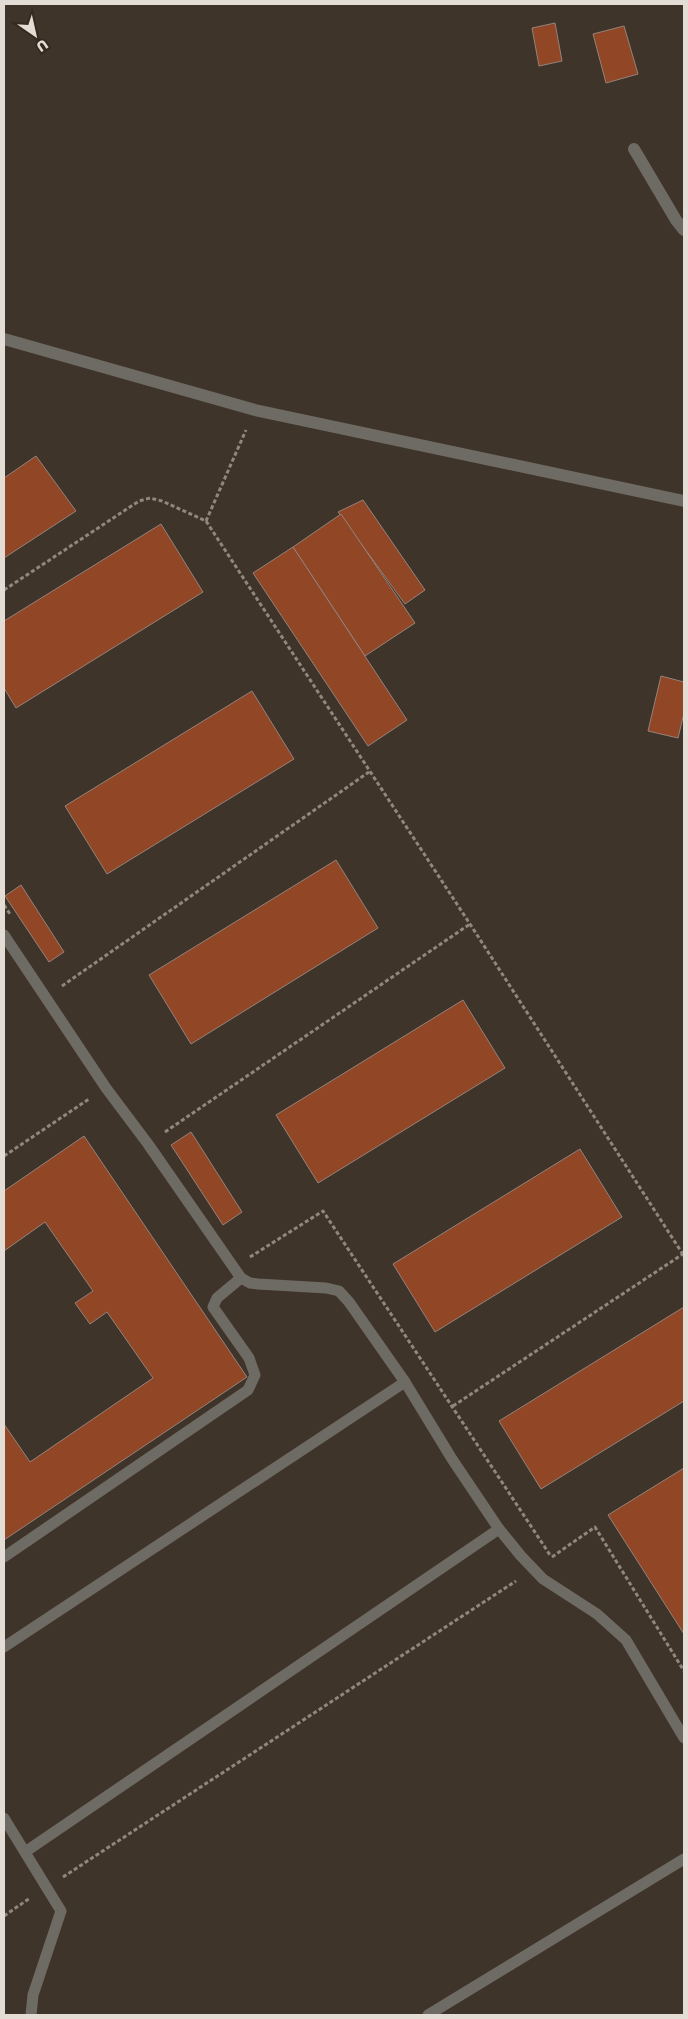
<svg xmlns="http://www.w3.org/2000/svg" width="688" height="2019" font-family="'Golos Text',sans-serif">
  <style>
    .building { fill: #914625; stroke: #94837c }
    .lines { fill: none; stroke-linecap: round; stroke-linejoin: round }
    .path { stroke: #90877e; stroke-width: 3; stroke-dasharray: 4 2.5; stroke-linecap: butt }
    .service { stroke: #6e6b65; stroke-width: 11 }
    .minor { stroke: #6e6b65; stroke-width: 12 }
  </style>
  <rect width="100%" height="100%" fill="#3f342a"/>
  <g class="building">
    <polygon points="555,23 562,61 539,66 532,28"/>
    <polygon points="624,26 638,74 606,83 593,34"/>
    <polygon points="36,456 76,511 4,558 4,478"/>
    <polygon points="363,500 425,590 405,604 338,512"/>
    <polygon points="341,514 415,623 365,656 293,547"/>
    <polygon points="161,524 203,592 16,708 4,688 4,621"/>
    <polygon points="293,547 407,720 368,746 253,573"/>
    <polygon points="661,676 684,682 684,713 678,738 648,731"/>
    <polygon points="252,691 294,759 107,874 65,806"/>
    <polygon points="336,860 378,928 191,1044 149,975"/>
    <polygon points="21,885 64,952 49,962 5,896"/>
    <polygon points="463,1000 505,1068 318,1183 276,1115"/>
    <polygon points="191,1132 242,1212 223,1225 171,1145"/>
    <polygon points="84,1136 247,1377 4,1540 4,1424 30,1462 153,1378 107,1312 90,1324 75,1303 93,1291 45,1222 4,1251 4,1191"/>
    <polygon points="580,1149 622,1217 435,1332 393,1264"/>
    <polygon points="684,1307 684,1401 541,1489 499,1421"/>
    <polygon points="684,1468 684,1634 608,1515"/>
  </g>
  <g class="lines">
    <g class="path">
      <polyline points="206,521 246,430"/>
      <polyline points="4,590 139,501 150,498 162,501 206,521 470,924 684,1256"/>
      <polyline points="4,905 10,914"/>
      <polyline points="62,986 369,772"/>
      <polyline points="165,1132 470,924"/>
      <polyline points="4,1156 89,1099"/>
      <polyline points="250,1257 323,1211 550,1555"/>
      <polyline points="453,1406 683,1254"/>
      <polyline points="552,1557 595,1527 684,1671"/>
      <polyline points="63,1877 516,1581"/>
      <polyline points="4,1916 30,1898"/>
    </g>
    <g class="service">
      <polyline points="4,935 106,1088 148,1144 241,1278 250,1283 258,1284 326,1288 339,1291 349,1302 405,1382 452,1459 499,1529 521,1556 543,1579 597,1614 626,1640 684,1738"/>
      <polyline points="4,1557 248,1390 255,1375 249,1358 213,1307 217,1298 241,1278"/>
      <polyline points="4,1647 405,1382"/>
      <polyline points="4,1818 61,1911 33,1995 31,2015"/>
      <polyline points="25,1852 499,1529"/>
      <polyline points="428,2015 684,1859"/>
    </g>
    <g class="minor">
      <polyline points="634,149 676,220 684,230"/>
      <polyline points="4,339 255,410 684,501"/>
    </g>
  </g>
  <rect width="688" height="2019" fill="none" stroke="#e4ddd6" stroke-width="10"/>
  <g transform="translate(35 35) rotate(146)" stroke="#352a20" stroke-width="4" paint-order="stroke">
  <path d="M0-4L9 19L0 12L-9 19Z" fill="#e4ddd6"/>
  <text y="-8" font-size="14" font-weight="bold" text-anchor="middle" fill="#e4ddd6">U</text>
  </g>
</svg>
